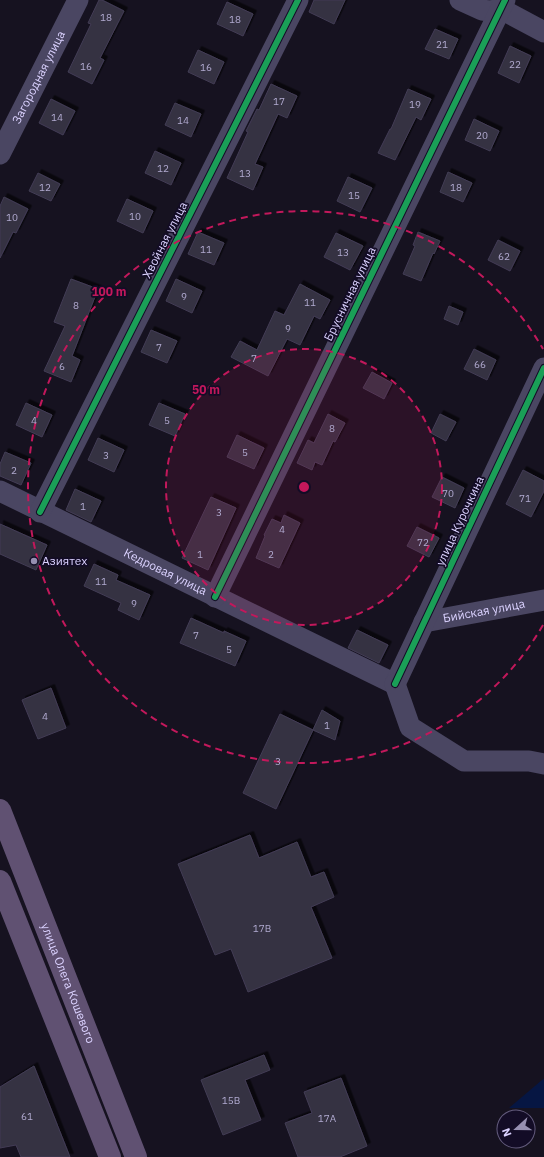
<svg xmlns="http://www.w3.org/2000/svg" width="544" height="1157" font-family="'IBM Plex Sans',sans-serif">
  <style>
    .water { fill: #061643 }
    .building { fill: #343042; stroke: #433d55; filter: url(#shadow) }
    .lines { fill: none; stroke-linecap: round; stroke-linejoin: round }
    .street { stroke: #4a4662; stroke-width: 21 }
    .primary { stroke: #605172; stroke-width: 22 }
    .cycleway-casing { stroke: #130c26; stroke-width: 8 }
    .cycleway { stroke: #1a9f57; stroke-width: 6 }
    .ring { fill: none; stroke: #c2185b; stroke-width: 2; stroke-dasharray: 7 5 }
    .poi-dot { fill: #968fb1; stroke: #130c26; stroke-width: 1.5 }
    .labels { text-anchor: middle; stroke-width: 3.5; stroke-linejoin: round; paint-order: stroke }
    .number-label { font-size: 10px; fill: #b1aad0 }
    .street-label { font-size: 12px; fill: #dbd2ff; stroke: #130c26 }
    .poi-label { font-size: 12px; fill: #dbd2ff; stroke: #130c26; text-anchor: start }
    .centre { fill: #c2185b; stroke: #130c26; stroke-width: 2 }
    .ring-label { font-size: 12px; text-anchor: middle; font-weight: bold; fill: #c2185b; stroke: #130c26; stroke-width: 3.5; stroke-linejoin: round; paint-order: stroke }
  </style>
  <defs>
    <filter id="shadow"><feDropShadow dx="3.5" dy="-3.5" stdDeviation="0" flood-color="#0009"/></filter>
  </defs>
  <rect width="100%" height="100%" fill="#161220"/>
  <polygon class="water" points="544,1079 544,1108 509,1108 542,1080"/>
  <g class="building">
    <polygon points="99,0 102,0 124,11 100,58 104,60 92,84 68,72 91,24 88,23"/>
    <polygon points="314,0 345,0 334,24 309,12"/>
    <polygon points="227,2 253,14 243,36 217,24"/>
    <polygon points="435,29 458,39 449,59 425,49"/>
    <polygon points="510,46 531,56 519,83 498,73"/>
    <polygon points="198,50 224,62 214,84 188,72"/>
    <polygon points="271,84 297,96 287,118 278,114 255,164 263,167 253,190 227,178 248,132 246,131 257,109 259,110"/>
    <polygon points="408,89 431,99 421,120 416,117 395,160 378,153 390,129 391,129"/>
    <polygon points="51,99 75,111 63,135 39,123"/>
    <polygon points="175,103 201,114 191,137 165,125"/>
    <polygon points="474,119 499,131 490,151 465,140"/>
    <polygon points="155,151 181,163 171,185 145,173"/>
    <polygon points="448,172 472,183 463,202 440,192"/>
    <polygon points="38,173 60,184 51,201 29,191"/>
    <polygon points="348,177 372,188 360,212 337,201"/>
    <polygon points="4,197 28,209 16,233 13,232 0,258 0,206"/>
    <polygon points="127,199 153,211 143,233 117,221"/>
    <polygon points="198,232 224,243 214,265 188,254"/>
    <polygon points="418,232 440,241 434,254 433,253 421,281 403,274 415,246 413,245"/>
    <polygon points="336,233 363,246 350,270 324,257"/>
    <polygon points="498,240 520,251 510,271 488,260"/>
    <polygon points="71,279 98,289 72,356 80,360 71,382 44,371 65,326 54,322"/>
    <polygon points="176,279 202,291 192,313 166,301"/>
    <polygon points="300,284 330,300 320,319 314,316 300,345 287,339 268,376 231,357 240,341 257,350 275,311 284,315"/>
    <polygon points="449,306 463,312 458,325 444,319"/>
    <polygon points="151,330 177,341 167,363 141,352"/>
    <polygon points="474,349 496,360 487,380 464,369"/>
    <polygon points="372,372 392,383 384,399 363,388"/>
    <polygon points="26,403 52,415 42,437 16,425"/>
    <polygon points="159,403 185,414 175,436 149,425"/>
    <polygon points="328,414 345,423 335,442 333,441 322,465 315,462 312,470 297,463 308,440 314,443"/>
    <polygon points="440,414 456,422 446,441 431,433"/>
    <polygon points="237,435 264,448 254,469 227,457"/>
    <polygon points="98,438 124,450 114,472 88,460"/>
    <polygon points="5,452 31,463 21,485 0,476 0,464"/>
    <polygon points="523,470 544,481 544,491 531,517 506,504"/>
    <polygon points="442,477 464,488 455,508 432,497"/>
    <polygon points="75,489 101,501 91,522 66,510"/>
    <polygon points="211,497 236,508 208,570 182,558"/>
    <polygon points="284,515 300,523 279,568 256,558 265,536 264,535 272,519 281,523"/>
    <polygon points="0,524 47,545 36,570 0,554"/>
    <polygon points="417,527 439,538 429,557 407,546"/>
    <polygon points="94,564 118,575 116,580 150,595 139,620 118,610 121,603 84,586"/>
    <polygon points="191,618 224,633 224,631 246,641 235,666 180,643"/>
    <polygon points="357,630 388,645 379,663 348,648"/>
    <polygon points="51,688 66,728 38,739 22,700"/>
    <polygon points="322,710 340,721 335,740 313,730"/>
    <polygon points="280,714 313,730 276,809 243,793"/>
    <polygon points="250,835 259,858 297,842 311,877 324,872 334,897 311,907 332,958 248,992 231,949 215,955 178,864"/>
    <polygon points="264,1055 270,1070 245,1080 261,1120 223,1135 201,1080"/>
    <polygon points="34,1066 70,1157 21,1157 16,1145 0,1148 0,1087"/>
    <polygon points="341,1078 367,1146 340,1157 298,1157 285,1123 312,1113 304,1092"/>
  </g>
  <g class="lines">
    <g class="street">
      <polyline points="460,0 482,10 490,11 501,9 544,32"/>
      <path id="s1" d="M0,154L78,0"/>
      <path id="s2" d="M0,491L395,684"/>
      <polyline points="40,512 298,0"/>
      <polyline points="215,597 505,0"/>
      <path id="s3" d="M424,622L544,600"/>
      <polyline points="395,684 544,368"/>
      <polyline points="395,684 410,727 464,761 529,761 544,764"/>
    </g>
    <g class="primary">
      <path id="s4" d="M0,810L136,1157"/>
      <polyline points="0,881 110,1157"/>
    </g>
    <defs>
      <g id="cycleway">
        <polyline points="40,512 298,0"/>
        <polyline points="215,597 505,0"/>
        <polyline points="395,684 544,368"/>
      </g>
    </defs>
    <use href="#cycleway" class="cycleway-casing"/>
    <use href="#cycleway" class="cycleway"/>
  </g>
  <circle cx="304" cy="487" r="138" fill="#c2185b" fill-opacity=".12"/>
  <g class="ring">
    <circle cx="304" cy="487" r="138"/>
    <path d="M543 625A276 276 0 1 1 543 349"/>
  </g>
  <circle class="poi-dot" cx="34" cy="561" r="4"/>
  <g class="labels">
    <g class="number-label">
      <text x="106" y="21">18</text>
      <text x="235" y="23">18</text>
      <text x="442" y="48">21</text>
      <text x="515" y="68">22</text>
      <text x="86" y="70">16</text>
      <text x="206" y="71">16</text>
      <text x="279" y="105">17</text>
      <text x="415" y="108">19</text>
      <text x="57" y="121">14</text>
      <text x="183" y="124">14</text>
      <text x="482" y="139">20</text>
      <text x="163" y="172">12</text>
      <text x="245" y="177">13</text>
      <text x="45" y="191">12</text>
      <text x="456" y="191">18</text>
      <text x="354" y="199">15</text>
      <text x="135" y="220">10</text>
      <text x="12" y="221">10</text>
      <text x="206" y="253">11</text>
      <text x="343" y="256">13</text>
      <text x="504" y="260">62</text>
      <text x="184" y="300">9</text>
      <text x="310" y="306">11</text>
      <text x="76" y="309">8</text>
      <text x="288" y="332">9</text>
      <text x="159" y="351">7</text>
      <text x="254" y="362">7</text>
      <text x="480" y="368">66</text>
      <text x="62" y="370">6</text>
      <text x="34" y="424">4</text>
      <text x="167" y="424">5</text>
      <text x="332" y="432">8</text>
      <text x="245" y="456">5</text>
      <text x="106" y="459">3</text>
      <text x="14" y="474">2</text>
      <text x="448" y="497">70</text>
      <text x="525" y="502">71</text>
      <text x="83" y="510">1</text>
      <text x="219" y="516">3</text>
      <text x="282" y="533">4</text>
      <text x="423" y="546">72</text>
      <text x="200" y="558">1</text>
      <text x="271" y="558">2</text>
      <text x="101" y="585">11</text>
      <text x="134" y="607">9</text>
      <text x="196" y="639">7</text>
      <text x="229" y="653">5</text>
      <text x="45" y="720">4</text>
      <text x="327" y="729">1</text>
      <text x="278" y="765">3</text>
      <text x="262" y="932">17В</text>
      <text x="231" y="1104">15В</text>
      <text x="27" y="1120">61</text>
      <text x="327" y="1122">17А</text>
    </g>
    <g class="street-label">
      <text dy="4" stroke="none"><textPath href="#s1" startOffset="86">Загородная улица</textPath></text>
      <text transform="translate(165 240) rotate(-63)" y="4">Хвойная улица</text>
      <text transform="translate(350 294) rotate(-64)" y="4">Брусничная улица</text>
      <text transform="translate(460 521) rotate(-65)" y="4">улица Курочкина</text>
      <text dy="4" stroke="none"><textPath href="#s2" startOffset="184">Кедровая улица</textPath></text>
      <text dy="4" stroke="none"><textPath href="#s3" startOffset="61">Бийская улица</textPath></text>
      <text dy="4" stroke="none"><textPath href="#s4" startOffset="186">улица Олега Кошевого</textPath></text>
    </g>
    <g class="poi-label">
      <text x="42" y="565">Азиятех</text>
    </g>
  </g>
  <circle cx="304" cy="487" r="6" class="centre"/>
  <g class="ring-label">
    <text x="109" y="296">100 m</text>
    <text x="206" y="394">50 m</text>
  </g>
  <g transform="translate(516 1129) rotate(249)"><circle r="19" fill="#130c26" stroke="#635b7d"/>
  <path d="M0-3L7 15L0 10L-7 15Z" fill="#968fb1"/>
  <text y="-6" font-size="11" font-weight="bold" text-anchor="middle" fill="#dbd2ff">N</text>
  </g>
</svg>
